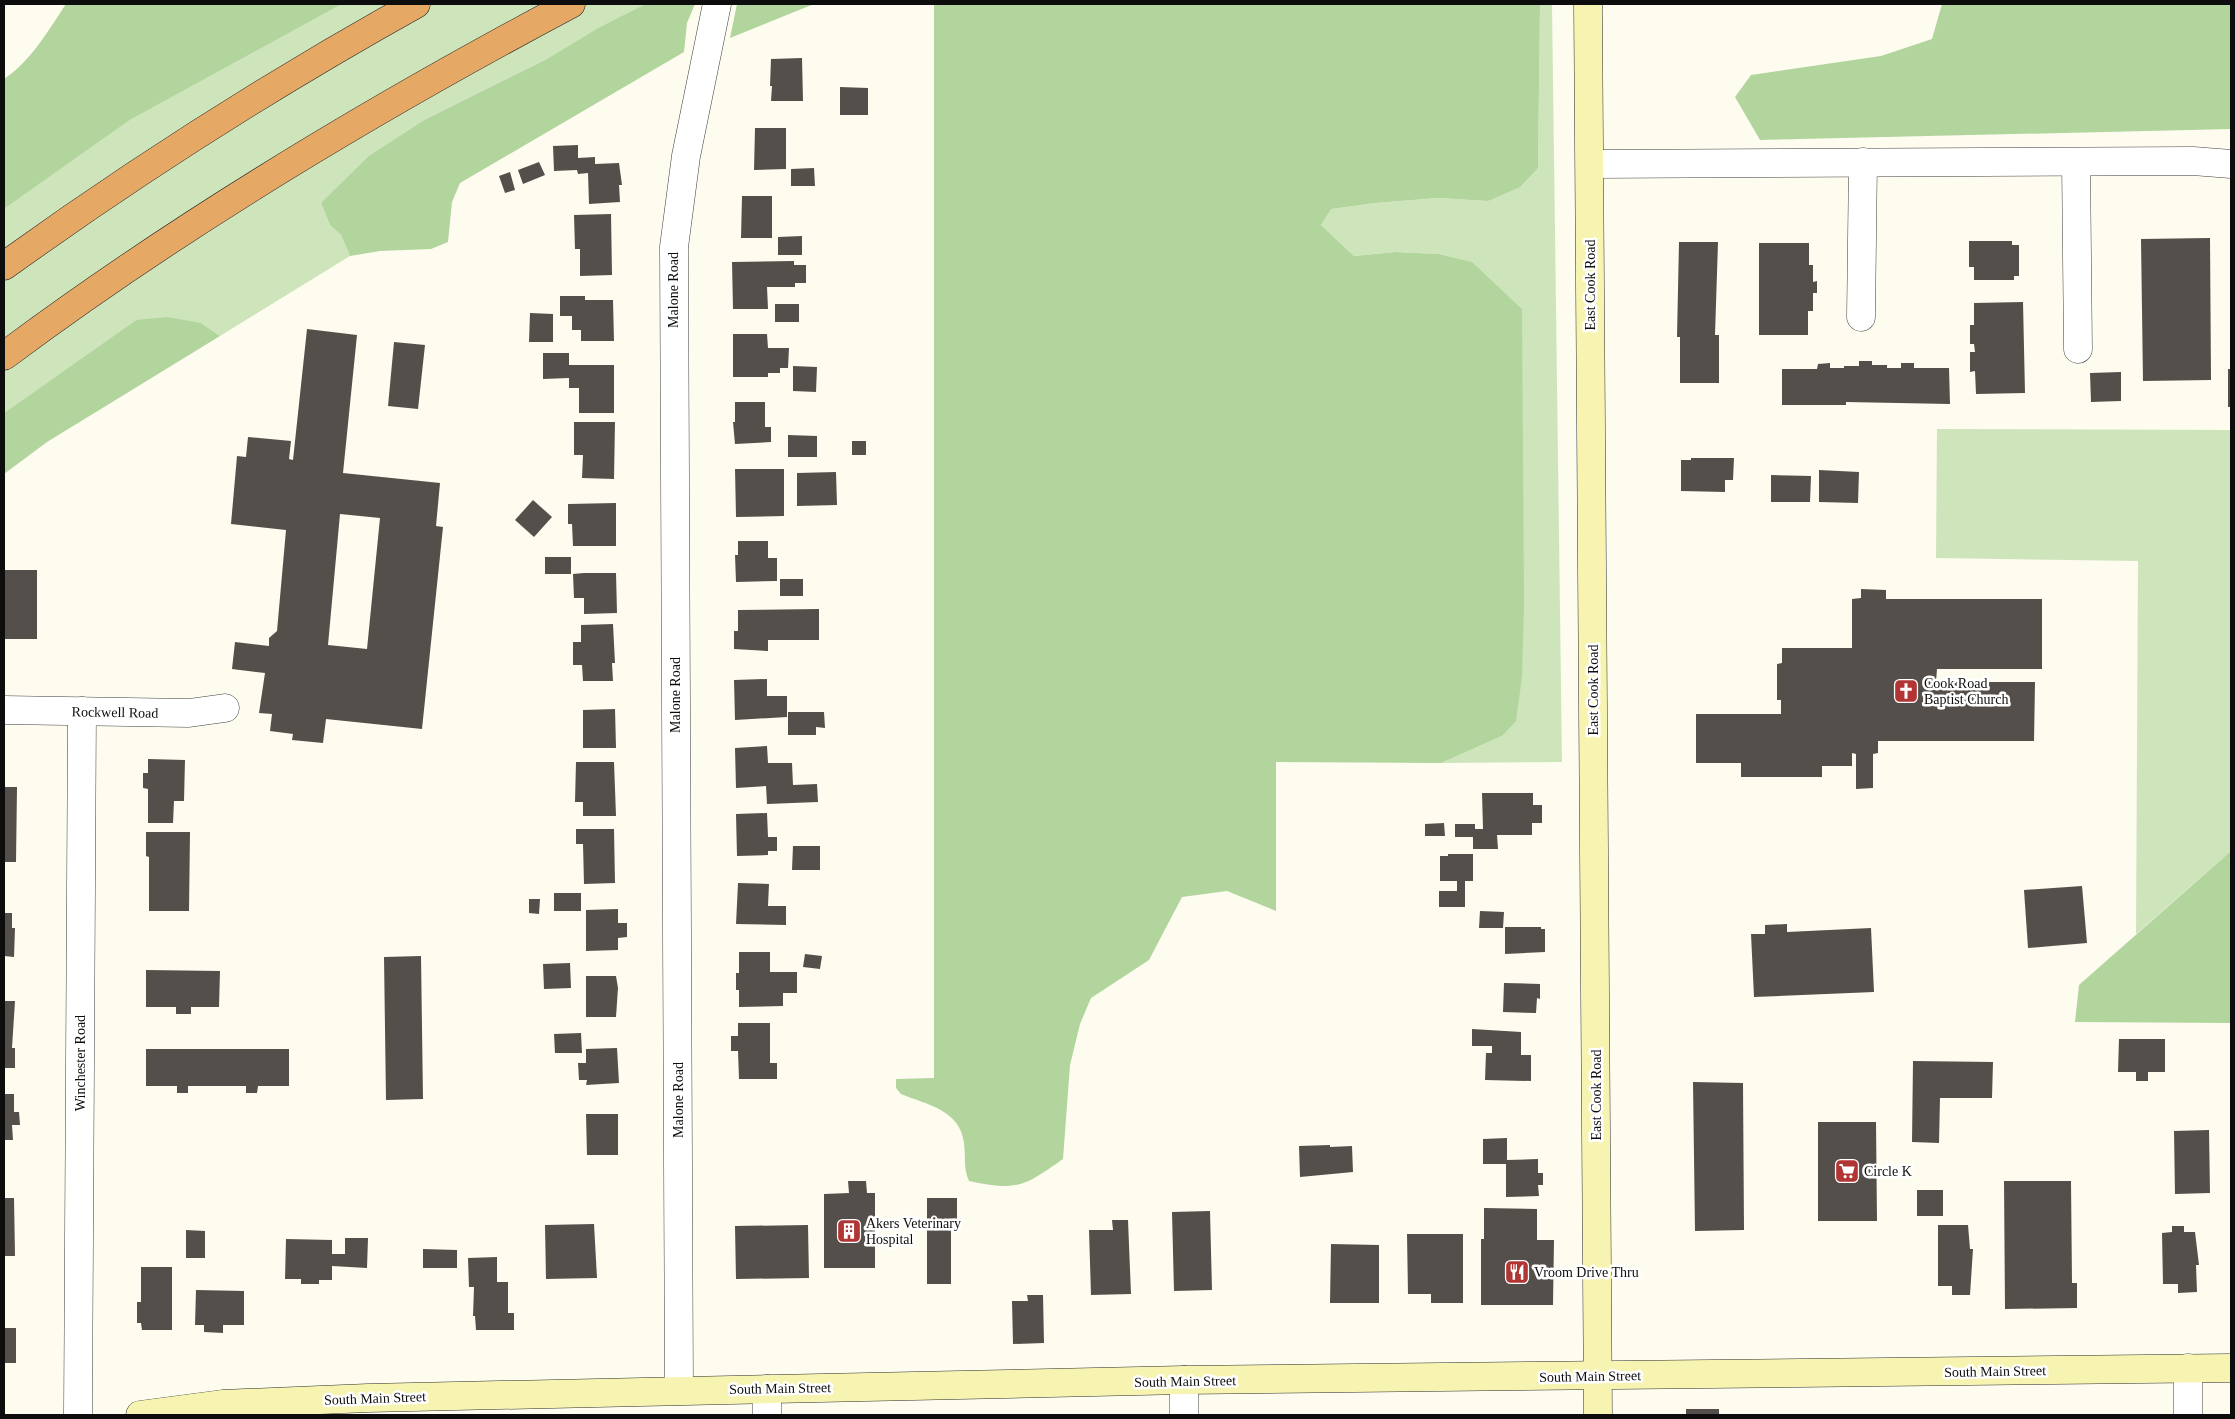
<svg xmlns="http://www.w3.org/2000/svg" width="2235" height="1419" font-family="Georgia,serif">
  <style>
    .green { fill: #cee5bc }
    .forest { fill: #b2d49d }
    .building { fill: #554f4b; fill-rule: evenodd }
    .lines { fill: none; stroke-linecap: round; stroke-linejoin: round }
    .street-casing { stroke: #404040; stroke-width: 29 }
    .secondary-casing { stroke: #2f2f2f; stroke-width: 29 }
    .highway-casing { stroke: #1e1e1e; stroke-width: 29 }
    .street { stroke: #fff; stroke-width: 28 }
    .secondary { stroke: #f7f4b1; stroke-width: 28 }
    .highway { stroke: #e6a865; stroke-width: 28 }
    .labels { text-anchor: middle; stroke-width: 5; stroke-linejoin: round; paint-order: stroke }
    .street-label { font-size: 14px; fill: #0d0d0d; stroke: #fff }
    .poi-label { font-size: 14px; fill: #0d0d0d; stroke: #fff; text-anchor: start }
  </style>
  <rect width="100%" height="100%" fill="#fdfcef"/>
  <g class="green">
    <polygon points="342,4 650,4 598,28 545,60 426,119 321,203 330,225 341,235 350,256 220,336 201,323 136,320 4,413 4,209 130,120"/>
    <polygon points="1540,4 1552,4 1562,762 1441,763 1502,736 1522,677 1522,309 1471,262 1439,254 1395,252 1354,256 1321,225 1330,209 1375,203 1438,198 1488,201 1538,168"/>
    <polygon points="1937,429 2231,430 2231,851 2136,934 2138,561 1936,558"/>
  </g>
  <g class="forest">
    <path d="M66,4H342L130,120L4,209V79C31,61 48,31 66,4Z"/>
    <polygon points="646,4 695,4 687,23 684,52 460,183 452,202 448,242 431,249 380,251 350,256 341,235 330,225 321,203 369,156 426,119 545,60 598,28"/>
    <polygon points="737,4 814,4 730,38"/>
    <path d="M934,4H1540L1538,168L1520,187L1488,201L1438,198L1375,203L1331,209L1321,225L1354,256L1395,252L1439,254L1472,262L1522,309L1524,606L1522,677L1516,721L1502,736L1441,763L1276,762V911L1227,891L1182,897L1149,960L1091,998L1080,1024L1070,1065L1063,1159C1023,1187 1018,1191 969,1181C963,1167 966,1159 964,1143C960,1110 928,1105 901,1094L896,1088V1079L934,1078Z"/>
    <polygon points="1942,4 2231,4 2231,129 1760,140 1735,97 1751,75 1881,56 1932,39"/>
    <polygon points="167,317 201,323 220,336 47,442 4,474 4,413 136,320"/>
    <polygon points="2231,851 2231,1023 2075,1022 2079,985"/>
  </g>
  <g class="building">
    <polygon points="802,58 803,101 771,101 772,86 770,86 771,59"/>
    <polygon points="840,87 868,88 868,115 840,115"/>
    <polygon points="755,128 786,128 786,169 754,170"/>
    <polygon points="578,145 578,158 595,157 595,164 619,163 622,185 619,185 620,202 589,204 588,173 578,174 577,170 554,171 553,146"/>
    <polygon points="539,162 545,175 523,184 518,170"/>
    <polygon points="814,168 815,186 791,186 791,169"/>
    <polygon points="510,172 515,190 505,193 499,176"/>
    <polygon points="742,196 772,196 772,238 741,238"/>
    <polygon points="611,214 612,275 580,276 580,249 575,249 574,215"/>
    <polygon points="802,236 802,255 778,255 778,237"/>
    <polygon points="2210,238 2211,380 2143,381 2141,239"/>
    <polygon points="1969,241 2012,241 2012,245 2019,245 2019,276 2014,276 2014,280 1974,280 1974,267 1969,267"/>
    <polygon points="1679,242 1718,242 1715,335 1719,335 1719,383 1680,383 1680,337 1677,337"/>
    <polygon points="1759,243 1809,243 1809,265 1813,265 1813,282 1817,281 1817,293 1813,293 1813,311 1808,311 1808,335 1759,335"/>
    <polygon points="794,261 794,265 806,265 806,283 795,283 795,287 767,287 768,309 733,309 732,262"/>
    <polygon points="560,296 585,296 585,300 613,300 614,341 581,341 581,330 572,330 572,316 560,316"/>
    <polygon points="2023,302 2025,393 1976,394 1975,371 1970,372 1970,352 1975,352 1974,344 1970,344 1970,325 1974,325 1974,303"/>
    <rect x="775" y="304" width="24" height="18"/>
    <polygon points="530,313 553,314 553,342 529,342"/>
    <path d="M307,329L357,335L343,473L440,483L436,526L443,527L422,729L326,719L323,743L292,740L293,734L270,731L272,714L259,713L265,673L232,669L235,642L269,646V638L277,631L286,530L231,524L237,456L246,457L248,437L291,441L289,459L293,460ZM340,514L380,518L367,649L328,645Z"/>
    <polygon points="733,334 767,334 768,348 789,348 788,368 780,368 780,373 768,373 768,377 733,377"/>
    <polygon points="394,342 425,345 418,409 388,406"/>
    <polygon points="543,353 569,353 569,365 614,365 614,413 579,413 579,388 569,388 569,378 543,379"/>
    <polygon points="1859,361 1872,361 1872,365 1887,365 1887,368 1901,368 1901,363 1914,363 1914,368 1949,368 1950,404 1846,402 1846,405 1782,405 1782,369 1817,369 1818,364 1830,363 1830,368 1844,368 1844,366 1859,366"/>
    <polygon points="793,366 817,367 816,392 793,391"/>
    <rect x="2228" y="369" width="3" height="38"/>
    <polygon points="2121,372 2121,401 2091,402 2090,373"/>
    <polygon points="735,402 765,402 765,427 771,427 771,442 735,444 733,422 735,422"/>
    <polygon points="574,422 615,422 614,479 582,478 583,455 574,455"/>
    <polygon points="788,435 817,436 817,457 788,457"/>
    <rect x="852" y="441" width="14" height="14"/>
    <polygon points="1691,458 1734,458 1733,480 1725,480 1725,492 1681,491 1681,460 1691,460"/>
    <polygon points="735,469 784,469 784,516 736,517"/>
    <polygon points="1819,470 1859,472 1858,503 1819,502"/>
    <polygon points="836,472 837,505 797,506 797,473"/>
    <polygon points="1771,475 1811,476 1810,502 1771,502"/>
    <polygon points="533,500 552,517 534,537 515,520"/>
    <polygon points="616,503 616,546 573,546 572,524 568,524 568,504"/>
    <polygon points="738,541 768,541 768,558 777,558 777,581 736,582 735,555 738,555"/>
    <rect x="545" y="557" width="26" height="17"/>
    <rect x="4" y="570" width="33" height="69"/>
    <polygon points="584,573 616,573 617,613 584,614 584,598 574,598 573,574"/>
    <rect x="780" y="579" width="23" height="17"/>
    <polygon points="1861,589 1886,590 1886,599 2042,599 2042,669 1937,669 1936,682 2035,682 2034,741 1878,741 1878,753 1873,754 1873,788 1856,789 1856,754 1852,753 1852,766 1822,766 1822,777 1741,777 1741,763 1696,763 1696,714 1781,714 1781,700 1777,700 1777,664 1782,663 1782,648 1852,648 1852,599 1861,598"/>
    <polygon points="819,609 819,640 768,640 768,651 734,649 734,631 738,631 738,610"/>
    <polygon points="613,624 615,663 612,663 613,681 583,681 582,665 573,665 573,642 581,642 581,625"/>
    <polygon points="767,679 767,696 787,696 787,717 735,720 734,680"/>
    <polygon points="615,709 616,748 583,748 583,710"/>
    <polygon points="788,712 824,712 825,728 816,727 816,735 788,735"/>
    <polygon points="767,746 768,763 792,763 793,785 817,784 818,802 767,804 766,786 736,788 735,748"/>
    <polygon points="148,759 185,760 184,801 174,801 173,823 148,823 148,789 143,788 143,773 148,773"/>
    <polygon points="576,762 614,762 616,816 583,816 583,802 575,802"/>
    <polygon points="4,787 17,787 16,862 4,862"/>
    <polygon points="1482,793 1533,793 1533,805 1542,805 1542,823 1532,823 1532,835 1497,835 1498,849 1473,849 1473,837 1455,837 1455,824 1475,824 1475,829 1483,829"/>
    <polygon points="767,813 768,837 777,837 777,851 768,851 768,855 737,856 736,814"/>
    <polygon points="1444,823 1445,836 1425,836 1425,824"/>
    <polygon points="576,829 614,829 615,883 584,884 583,844 576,844"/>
    <polygon points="146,832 190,832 189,911 149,911 149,857 146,856"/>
    <polygon points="793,846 820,846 820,870 792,870"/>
    <polygon points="1448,854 1473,854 1473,881 1465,881 1465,907 1439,907 1439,891 1457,891 1457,881 1440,881 1440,856 1448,856"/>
    <polygon points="738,883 769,884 768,906 786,906 786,925 736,924"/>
    <polygon points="2082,886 2087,943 2028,948 2024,890"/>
    <rect x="554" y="893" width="27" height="18"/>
    <polygon points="529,899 540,899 539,914 529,913"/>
    <polygon points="618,909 618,923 627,923 627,937 618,938 618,950 586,951 586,910"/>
    <polygon points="1480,911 1504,912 1503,928 1479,928"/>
    <polygon points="4,913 12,913 12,928 15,928 14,957 4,956"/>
    <polygon points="1787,924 1787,932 1871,928 1874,992 1754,997 1751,934 1765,934 1765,925"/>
    <polygon points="1505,927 1541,927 1541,929 1545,929 1545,952 1505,954"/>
    <polygon points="739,952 770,952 770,972 797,972 797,993 783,993 783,1006 739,1007 739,990 736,990 736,973 739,973"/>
    <polygon points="805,954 822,956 820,969 803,967"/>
    <polygon points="421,956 423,1099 386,1100 384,957"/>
    <polygon points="570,963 571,988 544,989 543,964"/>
    <polygon points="146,970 220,971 219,1007 191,1007 191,1014 176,1014 176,1007 146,1007"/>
    <polygon points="586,976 616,976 618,988 616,1017 586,1017"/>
    <polygon points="1504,983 1540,984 1540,999 1537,998 1536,1013 1503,1012"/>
    <polygon points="4,1001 15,1001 12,1048 15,1048 15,1068 4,1068"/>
    <polygon points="738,1023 770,1023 770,1063 777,1063 777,1079 739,1079 738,1051 731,1051 731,1036 738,1036"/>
    <polygon points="1472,1029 1521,1032 1521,1055 1531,1055 1531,1081 1485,1080 1486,1053 1492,1053 1492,1046 1472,1046"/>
    <polygon points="581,1033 582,1053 555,1053 554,1034"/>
    <polygon points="2119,1039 2165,1039 2165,1072 2148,1072 2148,1081 2136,1081 2136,1072 2118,1072"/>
    <polygon points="617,1048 619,1083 586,1085 587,1080 579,1080 578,1063 586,1063 586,1049"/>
    <polygon points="146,1049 289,1049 289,1086 258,1086 257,1093 246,1093 246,1086 188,1086 188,1093 177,1093 177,1086 146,1086"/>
    <polygon points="1913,1061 1993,1062 1992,1098 1940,1098 1939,1143 1912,1142"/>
    <polygon points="1693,1082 1743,1083 1744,1230 1695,1231"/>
    <polygon points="4,1094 14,1094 14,1112 19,1112 20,1125 12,1125 13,1140 4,1140"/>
    <polygon points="586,1114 618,1114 618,1155 587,1155"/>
    <polygon points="1818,1122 1876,1122 1877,1221 1818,1221"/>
    <polygon points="2209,1130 2210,1193 2175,1194 2174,1131"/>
    <polygon points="1507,1138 1507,1160 1538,1159 1538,1173 1543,1173 1543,1185 1538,1185 1539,1196 1506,1197 1506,1164 1483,1164 1483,1139"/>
    <polygon points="1330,1145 1330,1147 1352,1146 1353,1172 1300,1177 1299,1146"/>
    <polygon points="848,1181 866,1181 867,1193 875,1193 875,1268 824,1268 824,1194 849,1193"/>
    <polygon points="2004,1181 2071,1181 2072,1283 2077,1283 2077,1308 2005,1309"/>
    <rect x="1917" y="1190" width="26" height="26"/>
    <polygon points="4,1198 14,1198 15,1256 4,1256"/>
    <polygon points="927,1198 957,1198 957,1229 951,1229 951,1284 927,1284"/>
    <polygon points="1484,1208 1537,1209 1537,1240 1554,1240 1553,1305 1481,1305 1481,1239 1484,1239"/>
    <polygon points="1210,1211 1212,1290 1174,1291 1172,1212"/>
    <polygon points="1112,1220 1128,1220 1131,1294 1091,1295 1089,1230 1113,1230"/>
    <polygon points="594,1224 597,1278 546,1279 545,1225"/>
    <polygon points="808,1225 809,1278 736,1279 735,1226"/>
    <polygon points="1938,1225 1968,1225 1970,1249 1973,1249 1970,1295 1952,1295 1952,1286 1938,1286"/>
    <polygon points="2172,1226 2184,1226 2184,1232 2195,1232 2199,1265 2196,1265 2197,1292 2178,1293 2178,1284 2163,1284 2162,1233 2172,1232"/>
    <polygon points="186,1230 205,1231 205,1258 186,1258"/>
    <polygon points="1407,1234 1463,1234 1463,1303 1431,1303 1431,1294 1408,1294"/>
    <polygon points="345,1238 368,1238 367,1268 332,1266 332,1280 319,1280 319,1284 301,1284 301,1279 285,1279 286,1239 332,1240 332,1254 345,1254"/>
    <polygon points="1331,1244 1379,1245 1379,1303 1330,1303"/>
    <polygon points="423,1249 457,1250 457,1268 423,1268"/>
    <polygon points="497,1257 497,1282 508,1282 508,1313 514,1313 514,1330 476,1330 475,1316 473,1316 474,1287 469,1287 468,1258"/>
    <polygon points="141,1267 172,1267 172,1330 142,1330 141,1323 137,1323 137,1302 141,1302"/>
    <polygon points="196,1290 244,1291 244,1325 223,1325 223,1333 204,1332 204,1325 195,1325"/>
    <polygon points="1027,1295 1043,1295 1044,1343 1013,1344 1012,1301 1028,1301"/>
    <rect x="4" y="1328" width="12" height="35"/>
    <rect x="1686" y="1409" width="33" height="6"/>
  </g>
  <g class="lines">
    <defs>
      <g id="street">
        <polyline points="2076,162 2078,349"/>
        <polyline points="1590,164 2193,161 2231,164"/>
        <polyline points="1861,317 1863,162"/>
        <polyline points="4,710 189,713 225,708"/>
        <polyline points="2188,1368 2188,1415"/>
        <polyline points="1184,1380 1184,1415"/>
        <polyline points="767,1389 767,1415"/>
        <polyline points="679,1390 674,247 686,156 717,4"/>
        <polyline points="78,1415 82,711"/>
      </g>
      <g id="secondary">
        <polyline points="1588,4 1598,1415"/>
        <polyline points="140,1415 223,1404 368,1398 1184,1380 2231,1368"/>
      </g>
      <g id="highway">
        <path d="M4,266C136,171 274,83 416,4"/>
        <path d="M4,356C182,223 375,108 571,4"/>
      </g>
    </defs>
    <use href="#street" class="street-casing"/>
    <use href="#secondary" class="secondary-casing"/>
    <use href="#highway" class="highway-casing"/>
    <use href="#street" class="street"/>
    <use href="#secondary" class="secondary"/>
    <use href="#highway" class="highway"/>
  </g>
  <defs>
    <symbol id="church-square" viewBox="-11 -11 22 22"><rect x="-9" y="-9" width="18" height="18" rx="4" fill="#b03533" stroke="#fff"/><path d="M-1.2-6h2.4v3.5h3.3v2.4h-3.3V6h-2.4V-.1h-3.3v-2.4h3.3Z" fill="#fff"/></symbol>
    <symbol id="supermarket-square" viewBox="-11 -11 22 22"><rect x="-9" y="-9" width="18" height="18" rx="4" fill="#b03533" stroke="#fff"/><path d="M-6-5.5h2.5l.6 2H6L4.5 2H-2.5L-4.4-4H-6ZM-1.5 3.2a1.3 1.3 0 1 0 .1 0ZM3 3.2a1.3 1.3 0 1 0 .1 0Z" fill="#fff"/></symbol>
    <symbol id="building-square" viewBox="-11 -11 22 22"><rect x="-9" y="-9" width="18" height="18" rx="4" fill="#b03533" stroke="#fff"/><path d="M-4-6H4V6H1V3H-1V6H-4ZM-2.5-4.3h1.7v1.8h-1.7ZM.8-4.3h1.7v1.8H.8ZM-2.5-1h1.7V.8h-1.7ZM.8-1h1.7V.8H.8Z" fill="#fff"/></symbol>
    <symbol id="restaurant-square" viewBox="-11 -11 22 22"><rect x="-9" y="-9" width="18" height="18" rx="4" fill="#b03533" stroke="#fff"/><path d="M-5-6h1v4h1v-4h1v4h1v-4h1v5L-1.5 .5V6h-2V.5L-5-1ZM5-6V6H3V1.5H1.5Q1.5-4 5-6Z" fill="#fff"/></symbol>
  </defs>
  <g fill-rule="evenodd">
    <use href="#church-square" x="1892" y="677" width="28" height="28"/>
    <use href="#supermarket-square" x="1833" y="1157" width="28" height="28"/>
    <use href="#building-square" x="835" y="1217" width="28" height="28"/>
    <use href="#restaurant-square" x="1503" y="1258" width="28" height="28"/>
  </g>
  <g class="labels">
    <g class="street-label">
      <text transform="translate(1590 285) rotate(-90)" y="5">East Cook Road</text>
      <text transform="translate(673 290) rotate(-90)" y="5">Malone Road</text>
      <text transform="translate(1593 690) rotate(-90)" y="5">East Cook Road</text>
      <text transform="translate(675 695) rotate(-90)" y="5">Malone Road</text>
      <text transform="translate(115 712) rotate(1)" y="5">Rockwell Road</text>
      <text transform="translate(80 1063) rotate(-90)" y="5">Winchester Road</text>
      <text transform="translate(1596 1095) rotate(-90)" y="5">East Cook Road</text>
      <text transform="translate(678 1100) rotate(-90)" y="5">Malone Road</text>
      <text transform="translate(1995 1371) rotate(-1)" y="5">South Main Street</text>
      <text transform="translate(1590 1376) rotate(-1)" y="5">South Main Street</text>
      <text transform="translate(1185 1381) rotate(-1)" y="5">South Main Street</text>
      <text transform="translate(780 1388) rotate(-1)" y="5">South Main Street</text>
      <text transform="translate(375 1398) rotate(-2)" y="5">South Main Street</text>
    </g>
    <g class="poi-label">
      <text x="1924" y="688">Cook Road<tspan x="1924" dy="16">Baptist Church</tspan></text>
      <text x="1864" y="1176">Circle K</text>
      <text x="866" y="1228">Akers Veterinary<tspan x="866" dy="16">Hospital</tspan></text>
      <text x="1534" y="1277">Vroom Drive Thru</text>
    </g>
  </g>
  <rect width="2235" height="1419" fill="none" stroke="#0d0d0d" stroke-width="10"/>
</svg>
